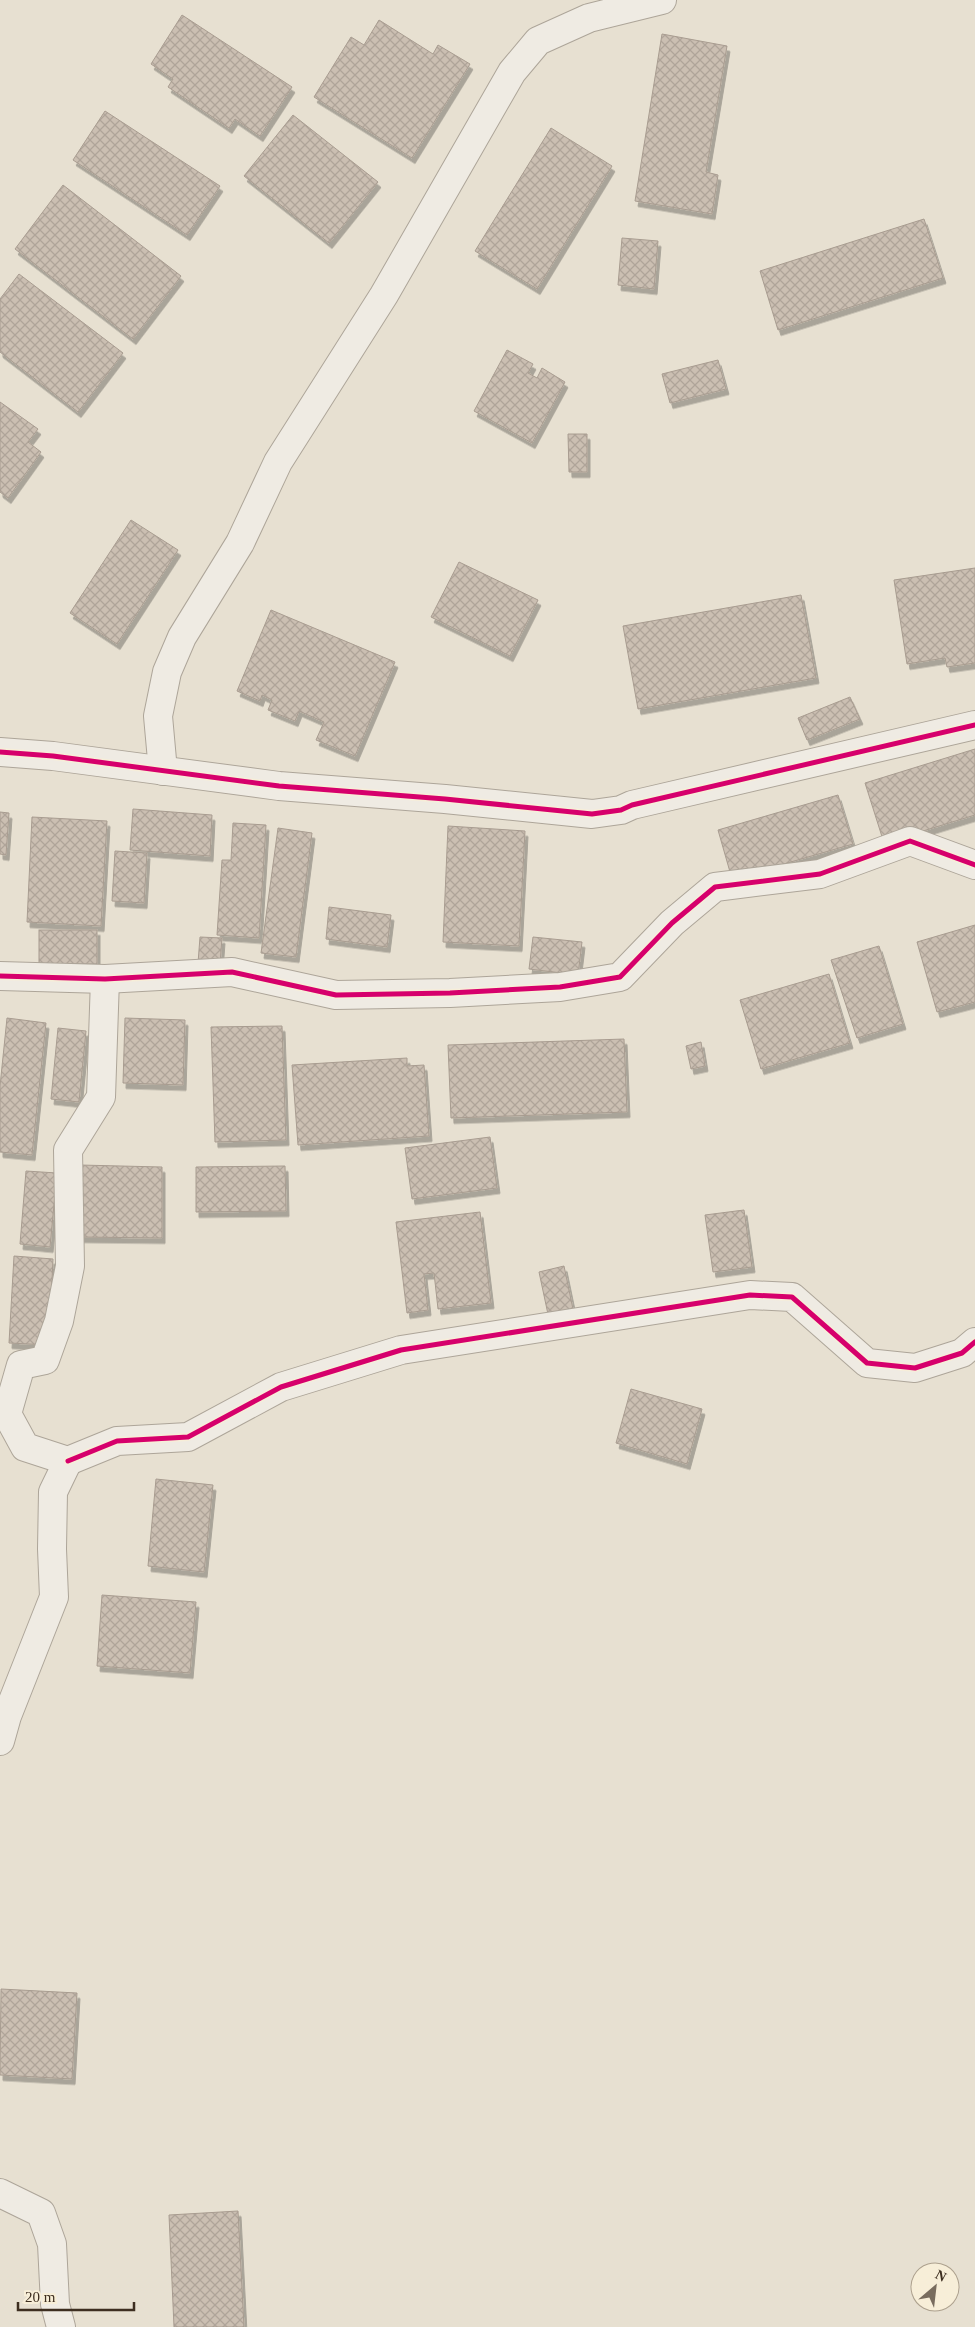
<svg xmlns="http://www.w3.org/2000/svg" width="975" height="2327" font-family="Georgia,serif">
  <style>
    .building { fill: url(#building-cross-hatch); stroke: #a89c90; filter: url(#shadow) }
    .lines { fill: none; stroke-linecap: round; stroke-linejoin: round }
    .minor-casing { stroke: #ada599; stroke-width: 30 }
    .minor { stroke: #efebe3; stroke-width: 28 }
    .cycleway-casing { stroke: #f7eed8; stroke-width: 8 }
    .cycleway { stroke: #d6006c; stroke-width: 5 }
  </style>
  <defs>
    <pattern id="building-cross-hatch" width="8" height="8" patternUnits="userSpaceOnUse" patternTransform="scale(1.25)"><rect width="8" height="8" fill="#cbbfb2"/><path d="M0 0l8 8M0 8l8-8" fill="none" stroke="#afa499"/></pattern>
    <filter id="shadow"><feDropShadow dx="3" dy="5.5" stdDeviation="0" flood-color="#0004"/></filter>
  </defs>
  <rect width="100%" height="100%" fill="#e7e0d1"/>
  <g class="building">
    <polygon points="182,15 292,87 260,136 235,119 229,128 168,87 173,79 151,64"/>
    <polygon points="379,20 433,54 438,45 470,64 412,158 314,97 351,37 364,45"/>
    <polygon points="662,34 727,46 706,172 718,175 712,214 635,201"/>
    <polygon points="105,111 220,186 187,235 73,160"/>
    <polygon points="293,115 378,182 329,243 244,176"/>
    <polygon points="551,128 612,166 537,289 475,251"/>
    <polygon points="63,185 181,276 133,339 15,249"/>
    <polygon points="924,219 943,278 778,330 760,271"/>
    <polygon points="622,238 658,241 654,289 618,285"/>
    <polygon points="19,274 123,353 78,412 0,352 0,299"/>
    <polygon points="507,350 533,364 528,373 537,378 542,368 565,382 532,443 474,411"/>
    <polygon points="718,360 726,389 670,403 662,374"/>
    <polygon points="0,402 38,429 28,442 41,452 8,498 0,492"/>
    <polygon points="568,434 587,434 587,472 569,472"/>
    <polygon points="131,520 178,550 117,644 70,613"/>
    <polygon points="459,562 538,600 510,656 431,617"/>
    <polygon points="975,568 975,663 947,667 945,658 907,664 894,580"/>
    <polygon points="801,595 816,678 638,709 623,626"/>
    <polygon points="271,610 395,662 355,756 316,740 324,722 299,711 295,721 268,710 272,700 262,695 260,701 237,691"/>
    <polygon points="850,697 860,719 807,740 798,718"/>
    <polygon points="975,749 975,815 884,843 865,783"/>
    <polygon points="838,795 853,844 732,879 718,830"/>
    <polygon points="133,809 212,815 210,856 130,850"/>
    <polygon points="0,812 9,813 6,855 0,854"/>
    <polygon points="32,817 107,821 101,926 27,922"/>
    <polygon points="233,823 266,825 259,938 217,935 222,860 231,860"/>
    <polygon points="448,826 525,831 519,946 443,942"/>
    <polygon points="278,828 312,833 296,957 261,953"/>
    <polygon points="115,851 147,853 144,903 112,901"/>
    <polygon points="329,907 391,915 387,947 326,939"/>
    <polygon points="975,925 975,1002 937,1012 917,942"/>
    <rect x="39" y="930" width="58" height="34"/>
    <polygon points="200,937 222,938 220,964 198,963"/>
    <polygon points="533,937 582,942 578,975 529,969"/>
    <polygon points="879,946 903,1024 857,1038 831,960"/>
    <polygon points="829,974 850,1043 761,1069 740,1000"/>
    <polygon points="7,1018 46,1023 32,1155 0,1152 0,1086"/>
    <polygon points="125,1018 185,1020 183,1085 123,1083"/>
    <polygon points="282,1026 286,1140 215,1142 211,1027"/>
    <polygon points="58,1028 86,1031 79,1102 51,1099"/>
    <polygon points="624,1039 627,1112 451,1118 448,1045"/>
    <polygon points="701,1042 705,1066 691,1069 686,1046"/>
    <polygon points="407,1058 407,1066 424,1065 429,1136 298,1145 292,1065"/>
    <polygon points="490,1137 497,1188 412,1199 405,1148"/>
    <polygon points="80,1165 162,1167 162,1238 79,1237"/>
    <polygon points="285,1166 286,1211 196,1212 196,1167"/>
    <polygon points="26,1171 57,1173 50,1247 20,1244"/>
    <polygon points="744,1210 752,1267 713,1272 705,1215"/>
    <polygon points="480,1212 491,1303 438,1309 434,1273 424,1274 428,1310 407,1313 396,1222"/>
    <polygon points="14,1256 53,1259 49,1345 9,1343"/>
    <polygon points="564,1266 574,1314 549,1319 539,1272"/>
    <polygon points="631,1389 702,1409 687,1464 616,1443"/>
    <polygon points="156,1479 213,1485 204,1572 148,1566"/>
    <polygon points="102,1595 196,1602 190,1673 97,1666"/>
    <polygon points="1,1989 77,1993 72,2079 0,2075"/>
    <polygon points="238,2211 244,2327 174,2327 169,2215"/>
  </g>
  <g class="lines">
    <defs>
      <g id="minor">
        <polyline points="0,752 53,756 279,786 445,799 592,814 621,810 632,805 975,725"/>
        <polyline points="163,771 158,716 167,672 182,637 240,543 278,462 384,295 512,72 538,41 589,18 662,0"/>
        <polyline points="0,976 105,979 232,972 336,995 450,993 560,987 620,977 672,923 715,887 820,874 910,841 975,865"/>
        <polyline points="68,1461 117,1441 188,1437 281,1387 401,1350 750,1295 792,1297 867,1363 915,1368 962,1353 975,1342"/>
        <polyline points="0,1741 7,1716 54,1597 52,1549 53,1492 68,1461 25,1447 7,1414 21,1365 45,1360 59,1321 70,1266 68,1150 101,1097 105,979"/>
        <polyline points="0,2193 41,2213 52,2244 55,2304 61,2327"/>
      </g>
    </defs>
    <use href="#minor" class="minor-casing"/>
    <use href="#minor" class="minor"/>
    <defs>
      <g id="cycleway">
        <polyline points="0,752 53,756 279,786 445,799 592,814 621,810 632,805 975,725"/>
        <polyline points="0,976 105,979 232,972 336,995 450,993 560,987 620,977 672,923 715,887 820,874 910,841 975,865"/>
        <polyline points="68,1461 117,1441 188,1437 281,1387 401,1350 750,1295 792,1297 867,1363 915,1368 962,1353 975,1342"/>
      </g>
    </defs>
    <use href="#cycleway" class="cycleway-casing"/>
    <use href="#cycleway" class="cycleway"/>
  </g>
  <g transform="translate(935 2287) rotate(28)"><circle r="24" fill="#f7eed8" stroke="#ada18e"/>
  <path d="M0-4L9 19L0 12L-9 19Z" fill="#786c5e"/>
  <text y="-8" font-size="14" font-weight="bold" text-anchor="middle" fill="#3d2e20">N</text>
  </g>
  <path d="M18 2302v8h116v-8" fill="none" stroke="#3d2e20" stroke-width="2.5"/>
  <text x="25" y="2302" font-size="15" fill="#3d2e20" stroke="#f7eed8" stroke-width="4" paint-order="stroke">20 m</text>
</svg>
